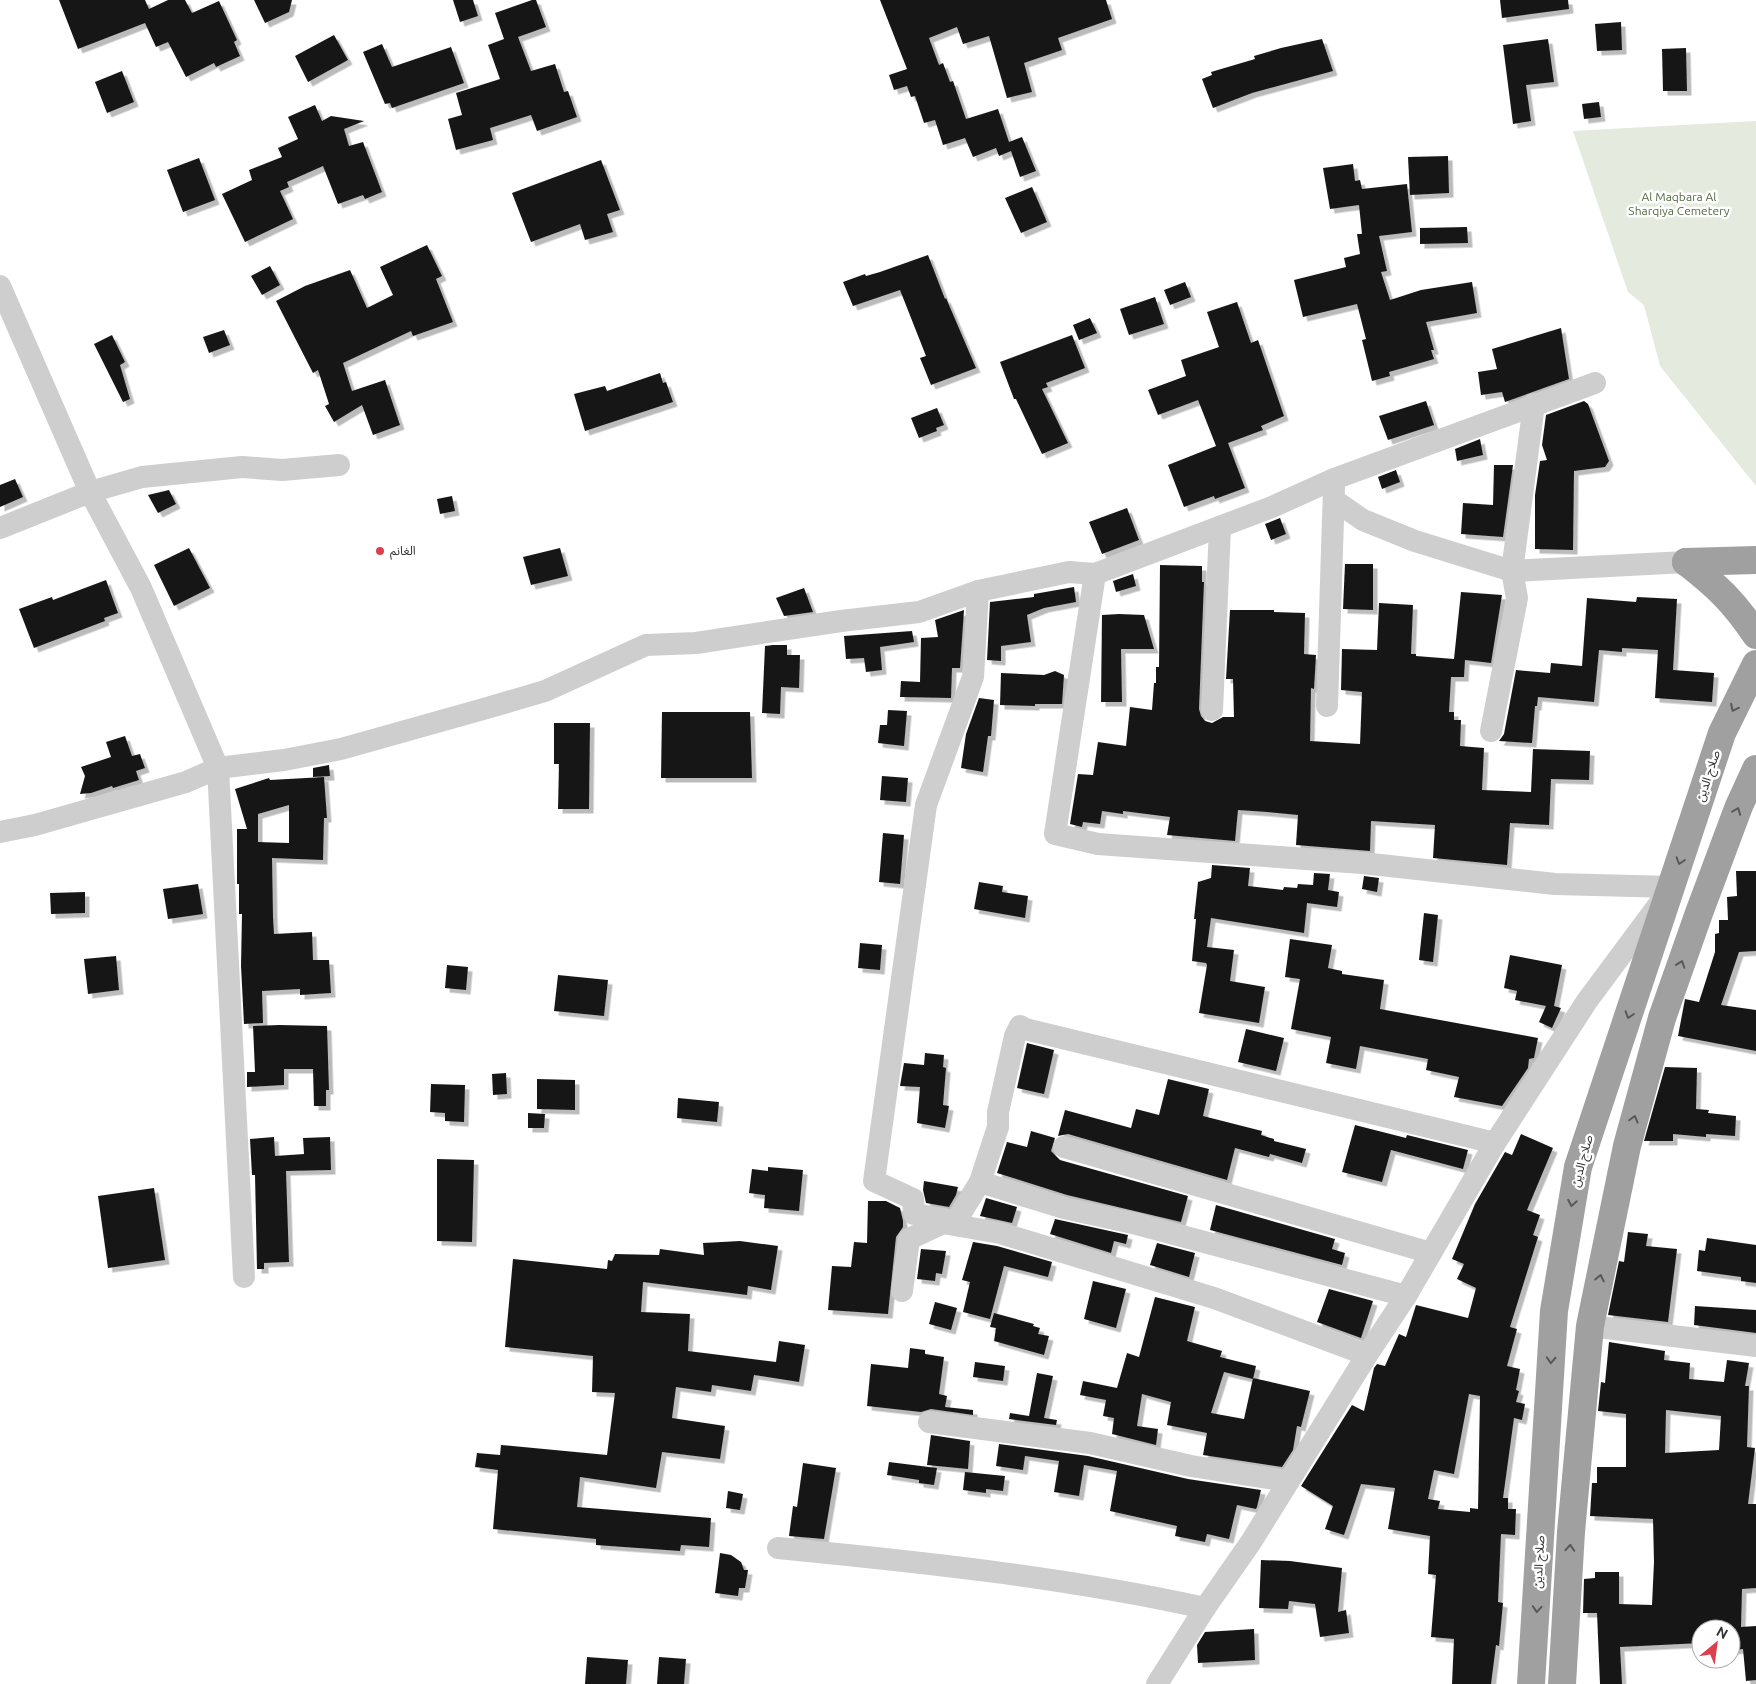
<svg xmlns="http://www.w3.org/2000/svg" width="1756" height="1684" font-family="Ubuntu,'Noto Sans Arabic',sans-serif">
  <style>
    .green { fill: #e4eadd }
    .building { fill: #181818; fill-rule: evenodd; filter: url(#shadow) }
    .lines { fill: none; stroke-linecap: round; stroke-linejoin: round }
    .minor { stroke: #cecece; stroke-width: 22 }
    .trunk { stroke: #a0a0a0; stroke-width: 28 }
    .oneway { stroke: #585858 }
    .poi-dot { fill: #da404d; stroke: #fff; stroke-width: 2 }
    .labels { text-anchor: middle; stroke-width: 5; stroke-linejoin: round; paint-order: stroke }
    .park-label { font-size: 12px; fill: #546a41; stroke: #fff }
    .poi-label { font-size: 12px; fill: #313131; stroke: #fff; text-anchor: start }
    .street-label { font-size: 12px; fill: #313131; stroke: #fff }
  </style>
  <defs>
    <filter id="shadow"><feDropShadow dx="4.5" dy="4.5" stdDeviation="0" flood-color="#0004"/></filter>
  </defs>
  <rect width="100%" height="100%" fill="#fff"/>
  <polygon class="green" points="1756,121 1756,486 1660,366 1644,305 1628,292 1573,131"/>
  <g class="building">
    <polygon points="59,0 145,0 149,9 168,0 185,0 192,13 219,1 237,40 234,42 240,56 216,67 214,63 186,77 168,42 156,47 145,23 78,49"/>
    <polygon points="254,0 292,0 289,12 265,23"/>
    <polygon points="453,0 473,0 478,16 460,22"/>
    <polygon points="532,0 536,0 546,27 518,37 531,71 555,64 564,92 568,91 577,117 537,131 531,115 490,128 493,140 456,150 448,119 462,115 456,93 500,79 488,45 504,39 495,13"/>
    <polygon points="880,0 1106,0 1112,19 1058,38 1062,50 1024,63 1032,92 1007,98 989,36 963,44 957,27 929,38 939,65 943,63 950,82 953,81 966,119 998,109 1009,142 1022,137 1036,171 1020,177 1011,151 999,156 996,148 973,157 965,138 943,145 935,120 924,123 915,96 911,97 907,86 894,90 889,75 907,69"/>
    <polygon points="1500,0 1568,0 1569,9 1502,18"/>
    <polygon points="1621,22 1622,50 1597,51 1595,24"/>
    <polygon points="334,35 348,60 308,82 295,56"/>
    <polygon points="1322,39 1333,71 1252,93 1213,108 1202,79 1212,75 1211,72 1255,59 1254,56 1281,48"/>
    <polygon points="1548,39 1554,82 1526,85 1531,121 1513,124 1503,45"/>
    <polygon points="382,44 392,67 451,47 464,83 392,108 390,103 385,104 363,52"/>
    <polygon points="1686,48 1687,91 1663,91 1662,49"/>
    <polygon points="122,71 134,102 107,113 95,82"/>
    <polygon points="1599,102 1601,117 1584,119 1582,104"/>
    <polygon points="315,105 322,121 331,116 364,121 344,129 349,146 363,142 382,192 365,199 363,195 338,204 323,166 287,182 289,187 280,191 293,219 245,242 222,194 252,180 249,170 282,157 278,148 298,139 288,117"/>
    <polygon points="1448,156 1449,193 1410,195 1408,157"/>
    <polygon points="199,158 215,200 183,212 167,170"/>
    <polygon points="601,160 620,210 607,214 613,232 585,240 580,224 531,242 512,193"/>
    <polygon points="1353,164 1355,181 1360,180 1362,189 1407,184 1412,232 1379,236 1387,271 1381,272 1390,300 1421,290 1472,282 1477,313 1426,322 1434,350 1431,350 1434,359 1389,372 1390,376 1372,381 1362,340 1366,339 1357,304 1303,317 1294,280 1346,267 1344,258 1360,254 1357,234 1362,234 1359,205 1330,209 1323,168"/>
    <polygon points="1032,187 1047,222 1021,233 1005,198"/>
    <polygon points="1467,227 1468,243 1420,244 1420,228"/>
    <polygon points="427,245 442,276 436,279 453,322 413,336 411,331 343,363 352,391 385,380 400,425 373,435 362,405 334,422 325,406 329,404 318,370 313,373 276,301 305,286 350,270 367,308 393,295 380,267"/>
    <polygon points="928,255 945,299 946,298 976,368 931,385 920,358 926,356 900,290 853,306 843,282 865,274 866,276 880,272"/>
    <polygon points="270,266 280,285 262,295 251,276"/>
    <polygon points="1185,282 1191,297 1170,305 1164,290"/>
    <polygon points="1155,297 1164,324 1129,335 1120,309"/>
    <polygon points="1237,302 1251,343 1258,340 1284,416 1261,426 1263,430 1228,443 1245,488 1215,499 1214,496 1184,507 1168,465 1216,446 1198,400 1158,415 1148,390 1186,376 1181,360 1219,347 1207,312"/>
    <polygon points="1090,318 1097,333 1079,340 1073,325"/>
    <polygon points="1561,328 1569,379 1505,402 1502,392 1481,395 1478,372 1497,369 1492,349"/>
    <polygon points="224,330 230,345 209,353 203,337"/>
    <polygon points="112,335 125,362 120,365 130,399 123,402 94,344"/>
    <polygon points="1072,335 1085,368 1046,383 1048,387 1042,389 1068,443 1042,454 1016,399 1014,399 1000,362"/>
    <polygon points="660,373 663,383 666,382 673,402 585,431 574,394 605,386 607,391"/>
    <polygon points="1426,401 1434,425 1388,440 1379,416"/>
    <polygon points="1584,401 1588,404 1609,461 1605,467 1574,471 1573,550 1535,549 1535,495 1540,461 1547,460 1542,445 1546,415"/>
    <polygon points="937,408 944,425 936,428 937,431 919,438 911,418"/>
    <polygon points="1480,439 1483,455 1457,461 1455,449"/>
    <polygon points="1494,465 1513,465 1503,537 1461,534 1463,503 1493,505"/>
    <polygon points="1396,470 1400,482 1382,489 1378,477"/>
    <polygon points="15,479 23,497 0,507 0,485"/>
    <polygon points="169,490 176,504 158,513 148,495"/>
    <polygon points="452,496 455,511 440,514 437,499"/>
    <polygon points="1127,508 1139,540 1102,554 1089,522"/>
    <polygon points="1280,518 1286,534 1271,540 1265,524"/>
    <polygon points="189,548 210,588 174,606 154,565"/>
    <polygon points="560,548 568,576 531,585 523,557"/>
    <polygon points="1345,564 1373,564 1373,610 1343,609"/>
    <polygon points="1160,565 1202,566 1202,582 1204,582 1199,709 1201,716 1205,721 1212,723 1223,717 1234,717 1233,679 1226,679 1230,610 1274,610 1274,612 1305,613 1304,654 1316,655 1314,689 1311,688 1310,741 1360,744 1362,692 1341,690 1342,649 1377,650 1379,603 1413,605 1411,654 1416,654 1416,656 1454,659 1461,592 1502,595 1491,663 1465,660 1464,677 1451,677 1449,712 1454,712 1454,720 1461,720 1460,746 1484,748 1482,790 1531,792 1533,749 1590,751 1589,780 1551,779 1549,825 1510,823 1507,865 1433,858 1435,825 1371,821 1370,851 1296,845 1298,815 1267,812 1238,810 1235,841 1167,835 1170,817 1123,811 1123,814 1102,811 1100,824 1083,822 1082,827 1070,824 1078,774 1093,775 1098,742 1126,746 1130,707 1152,710 1154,683 1156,683 1156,667 1159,667"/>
    <polygon points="1133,574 1136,586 1116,592 1113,581"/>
    <polygon points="106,580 118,613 104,618 105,621 34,648 19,609 52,597 53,600"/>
    <polygon points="1074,587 1076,602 1044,608 1027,615 1031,642 1001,646 1001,661 987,660 990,602 1034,597 1034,594"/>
    <polygon points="804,588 813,612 784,616 776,598"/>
    <polygon points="1637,597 1677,599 1673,670 1714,673 1712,702 1655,698 1658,650 1622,648 1622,652 1599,650 1594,702 1538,697 1537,706 1535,706 1532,743 1499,741 1504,734 1516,670 1550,673 1551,663 1582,666 1587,598 1636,602"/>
    <polygon points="964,610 960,668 952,668 951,698 900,697 901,681 920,682 921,638 938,637 935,620"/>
    <polygon points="1119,614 1144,615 1154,649 1121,649 1122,702 1101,702 1102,615"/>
    <polygon points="912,631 914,642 880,647 882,670 866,672 864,658 846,659 844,636"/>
    <polygon points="773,645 787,645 787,655 800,655 799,688 781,687 780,714 762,713 765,646"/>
    <polygon points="1055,671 1064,675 1062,704 1035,704 1035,706 1000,705 1001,673 1044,675"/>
    <polygon points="979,698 994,700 991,736 988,736 983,772 961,768 966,734"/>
    <polygon points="888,710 907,711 904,746 878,743 880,725 887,725"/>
    <polygon points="662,712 750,712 752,778 661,778"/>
    <polygon points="554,723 590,723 589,809 558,809 559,764 554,764"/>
    <polygon points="125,736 132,756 140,754 145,768 136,771 139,780 113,788 112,786 91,793 80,794 85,776 81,767 111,757 106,742"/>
    <polygon points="329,765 330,776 313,777 313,768"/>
    <polygon points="882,776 908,778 906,802 880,800"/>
    <path d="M324,777L327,818H324L323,860L272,858L273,917L274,934L312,932L313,960H329L331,993L300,995V989L262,991L263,1023L244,1024L241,966L242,914H239V884H237V829H247L235,789L269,778L270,780ZM289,805V843L258,842V814Z"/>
    <polygon points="883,833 904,835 900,884 879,882"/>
    <polygon points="1212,865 1250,868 1248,886 1283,890 1284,887 1297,888 1298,884 1313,885 1314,873 1330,874 1328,890 1339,892 1337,907 1307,903 1304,933 1211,918 1207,947 1234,950 1230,981 1265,987 1259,1023 1199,1013 1207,965 1206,963 1192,961 1196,919 1194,919 1198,882 1211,878"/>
    <polygon points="1736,871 1756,871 1756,951 1739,952 1721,1005 1756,1010 1756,1051 1678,1036 1685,999 1699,1002 1715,952 1715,934 1719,933 1719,920 1728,920 1727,897 1737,896"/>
    <polygon points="1364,876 1379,878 1377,892 1362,889"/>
    <polygon points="979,882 1003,886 1002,892 1028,896 1025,918 974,909"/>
    <polygon points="198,884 203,914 168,919 163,889"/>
    <polygon points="85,892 85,913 51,914 50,893"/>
    <polygon points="1424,913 1438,915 1433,962 1419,960"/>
    <polygon points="1290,939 1332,945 1328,968 1342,971 1342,974 1384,980 1380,1009 1538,1038 1534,1058 1529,1059 1528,1068 1502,1106 1454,1097 1459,1077 1426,1070 1428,1059 1360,1046 1356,1069 1326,1063 1331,1037 1291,1029 1300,979 1285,977"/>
    <polygon points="860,943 882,945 880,970 858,968"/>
    <polygon points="1510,955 1562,965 1554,1006 1561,1008 1552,1028 1539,1022 1546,1006 1515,1000 1517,991 1504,988"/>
    <polygon points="116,956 119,990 88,994 84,959"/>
    <polygon points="447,965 468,967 466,990 445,988"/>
    <polygon points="558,975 608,980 604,1016 554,1011"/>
    <polygon points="279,1025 327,1026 329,1090 326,1090 326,1106 314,1106 313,1069 284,1069 284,1085 247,1087 247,1072 255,1072 253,1026"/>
    <polygon points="1246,1029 1284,1038 1276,1071 1238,1062"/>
    <polygon points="1027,1043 1054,1050 1044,1094 1017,1088"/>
    <polygon points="925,1053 944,1055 943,1067 946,1068 943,1105 949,1106 945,1128 917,1123 920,1087 900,1086 904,1063 924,1065"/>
    <polygon points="1665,1067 1697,1068 1696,1109 1709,1110 1708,1113 1736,1116 1735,1136 1706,1134 1706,1137 1673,1134 1673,1141 1644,1141"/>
    <polygon points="506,1073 507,1094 493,1095 492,1074"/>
    <polygon points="537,1079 575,1080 575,1110 537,1109"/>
    <polygon points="1168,1079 1209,1089 1203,1116 1262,1131 1261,1135 1274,1139 1274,1141 1306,1149 1302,1163 1270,1154 1269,1157 1235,1148 1227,1180 1068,1134 1058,1136 1065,1110 1131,1128 1136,1109 1159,1115"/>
    <polygon points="431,1084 465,1085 464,1122 445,1121 445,1113 430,1112"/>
    <polygon points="678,1098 719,1102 717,1122 677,1118"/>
    <polygon points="528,1113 545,1114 544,1128 528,1128"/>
    <polygon points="1355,1125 1406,1138 1407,1135 1468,1150 1463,1169 1391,1150 1382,1182 1342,1172"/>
    <polygon points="1031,1131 1055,1138 1051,1151 1060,1160 1188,1196 1181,1222 1067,1195 997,1173 1007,1142 1027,1147"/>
    <path d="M1521,1134L1553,1148L1527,1210L1540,1215L1533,1235L1538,1237L1510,1327L1517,1329L1507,1366L1520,1369L1516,1390L1519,1391L1516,1402L1525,1404L1522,1420L1514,1418L1503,1498H1508V1509H1516L1515,1535L1501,1534L1498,1602L1503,1603L1499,1646L1496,1645L1491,1684H1452L1454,1639L1431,1637L1436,1575L1428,1574L1430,1536L1388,1529L1395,1488L1361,1484L1344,1535L1325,1529L1333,1506L1301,1486L1352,1405L1364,1411L1374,1368L1377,1364L1385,1366L1399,1334L1406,1337L1416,1305L1468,1318L1476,1288L1457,1279L1464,1264L1452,1259L1475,1204L1505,1152L1512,1155ZM1469,1394L1480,1396L1478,1509L1470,1508V1512L1438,1509L1440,1501L1428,1499L1434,1470L1454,1474Z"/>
    <polygon points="274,1137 275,1156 304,1154 303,1138 330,1137 331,1170 286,1171 289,1262 264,1263 264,1269 257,1269 255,1175 252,1175 250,1139"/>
    <polygon points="437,1159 474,1160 472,1242 437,1241"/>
    <polygon points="768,1167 803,1170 799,1211 764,1208 765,1195 749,1193 752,1169 768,1171"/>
    <polygon points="924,1181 958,1187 956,1195 949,1207 926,1203 923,1190"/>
    <polygon points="154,1188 165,1260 108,1268 98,1196"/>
    <polygon points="986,1198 1017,1207 1012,1223 980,1216"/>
    <polygon points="868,1201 886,1201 900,1208 903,1221 903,1227 896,1237 888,1314 828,1310 832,1266 851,1267 854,1242 867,1243"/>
    <polygon points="1216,1205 1335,1239 1332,1249 1345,1253 1342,1265 1210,1230"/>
    <polygon points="1055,1219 1128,1235 1126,1244 1114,1241 1111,1253 1050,1234"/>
    <polygon points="1628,1232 1648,1234 1646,1246 1677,1249 1668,1322 1608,1315 1619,1261 1624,1262"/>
    <polygon points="1707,1238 1756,1245 1756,1283 1741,1281 1741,1277 1697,1271 1699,1250 1705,1251"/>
    <polygon points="740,1241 778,1246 771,1290 748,1286 747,1295 643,1282 641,1312 690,1314 688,1351 776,1362 779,1341 805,1345 799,1382 754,1375 751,1391 712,1385 711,1392 676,1387 672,1418 725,1426 720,1459 662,1452 656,1488 580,1477 577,1507 711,1518 709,1547 681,1545 680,1551 596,1545 596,1539 493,1529 498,1470 475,1467 477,1453 500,1455 501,1445 607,1455 615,1393 592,1392 593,1356 505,1347 513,1259 607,1269 608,1260 612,1261 615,1254 659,1255 660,1249 704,1255 703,1243"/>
    <polygon points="973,1242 997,1246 1052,1262 1048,1277 1004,1266 990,1319 963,1312 970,1282 962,1280"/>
    <polygon points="1157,1243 1195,1253 1189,1277 1150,1265"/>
    <polygon points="921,1249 946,1251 942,1274 936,1273 935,1281 917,1279"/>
    <polygon points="1093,1281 1126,1289 1116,1328 1084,1319"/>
    <polygon points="1329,1289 1373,1301 1361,1338 1317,1322"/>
    <polygon points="1155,1297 1195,1307 1187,1341 1222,1351 1220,1357 1256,1366 1253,1379 1224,1372 1211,1413 1244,1419 1253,1378 1310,1391 1301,1427 1297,1426 1293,1450 1282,1467 1203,1455 1207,1433 1167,1425 1171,1402 1142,1394 1137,1426 1158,1429 1156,1445 1112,1434 1114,1418 1103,1416 1106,1400 1080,1395 1083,1381 1117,1388 1127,1353 1139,1357"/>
    <polygon points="935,1302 957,1308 951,1330 929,1324"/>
    <polygon points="1695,1306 1756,1310 1756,1333 1694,1325"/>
    <polygon points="994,1313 1034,1324 1033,1326 1040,1328 1038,1334 1049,1336 1044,1355 994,1341 996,1328 990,1327"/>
    <path d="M1609,1342L1665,1351L1664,1360L1690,1363L1689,1379L1724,1382L1727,1360L1749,1363L1745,1386H1749L1747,1447L1755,1448L1748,1504H1756V1588L1742,1589L1741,1627L1756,1626V1680L1746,1681L1743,1649L1731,1650V1629H1701V1643L1620,1647L1622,1684H1600L1597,1613H1583L1584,1579L1595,1578V1572H1619V1604L1652,1605L1654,1562L1653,1519L1590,1516L1592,1483H1597V1467H1626V1414L1598,1411L1601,1382L1605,1383ZM1666,1410L1721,1416L1719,1450L1665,1453Z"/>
    <polygon points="910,1348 925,1350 925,1354 944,1357 939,1394 947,1396 945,1407 973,1410 973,1415 931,1409 921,1412 867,1406 871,1364 908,1368"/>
    <polygon points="975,1362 1005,1366 1003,1381 973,1377"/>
    <polygon points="1037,1373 1053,1376 1044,1418 1057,1420 1056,1425 1009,1419 1010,1413 1029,1416"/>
    <polygon points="931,1435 970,1441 968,1469 927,1465"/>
    <polygon points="999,1444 1088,1456 1188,1479 1261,1490 1257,1507 1256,1509 1237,1505 1229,1539 1207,1534 1205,1542 1175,1536 1177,1526 1110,1511 1117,1471 1084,1465 1079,1496 1054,1492 1059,1461 1025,1456 1023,1470 996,1466"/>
    <polygon points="889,1462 937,1468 934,1485 919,1483 919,1480 887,1475"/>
    <polygon points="803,1463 836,1468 824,1539 789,1536 793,1506 797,1507"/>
    <polygon points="965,1472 1005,1476 1003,1491 986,1489 986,1493 963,1490"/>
    <polygon points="728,1491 743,1494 740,1510 726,1508"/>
    <polygon points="720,1553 731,1555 741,1562 744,1570 748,1570 745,1588 739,1588 738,1596 715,1593"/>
    <polygon points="1261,1560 1290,1561 1342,1568 1338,1612 1346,1610 1349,1633 1320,1637 1315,1604 1289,1601 1288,1609 1259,1608"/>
    <polygon points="1254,1629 1255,1660 1198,1663 1197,1645 1205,1632"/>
    <polygon points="587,1657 628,1660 626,1684 585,1684"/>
    <polygon points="659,1657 686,1659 684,1684 657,1684"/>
  </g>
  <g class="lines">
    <g class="minor">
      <polyline points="0,286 90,492 141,588 218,768 244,1277"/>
      <polyline points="1334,500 1363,520 1415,541 1512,571 1686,562"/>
      <polyline points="0,528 90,492 142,477 242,467 282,470 339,465"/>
      <polyline points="1095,574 1055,834 1098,844 1362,863 1555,884 1672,887"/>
      <polyline points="978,591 973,677 926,805 874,1181 913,1199 914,1214 956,1221 980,1182 998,1127 998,1112 1015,1036 1020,1026 1025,1029 1495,1143"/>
      <polyline points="1327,706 1334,488"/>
      <polyline points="1212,710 1220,527"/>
      <polyline points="1491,731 1517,598 1512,571 1534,404"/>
      <polyline points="0,832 35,825 186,782 218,768 284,760 341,749 487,708 545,691 646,645 696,643 841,621 919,612 978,591 1069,572 1095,574 1272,507 1334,479 1595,383"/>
      <polyline points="1064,1147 1431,1253"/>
      <polyline points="980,1182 1064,1208 1137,1224 1406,1296"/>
      <polyline points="902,1291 909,1239 943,1223 1000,1233 1214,1298 1367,1355"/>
      <polyline points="1590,1326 1756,1346"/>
      <polyline points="929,1422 1090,1443 1191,1466 1288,1481"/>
      <path d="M778,1548C920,1562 1065,1577 1205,1608"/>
      <polyline points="1157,1684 1205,1608 1251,1542 1367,1355 1406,1296 1495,1143 1587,1001 1662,900"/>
    </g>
    <g class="trunk">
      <path d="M1686,562C1717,586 1734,602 1756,635"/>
      <polyline points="1686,562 1756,560"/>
      <polyline points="1531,1684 1554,1311 1578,1167 1722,733 1756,664"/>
      <polyline points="1562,1684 1571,1532 1590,1326 1627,1146 1662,1018 1699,913 1739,806 1756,769"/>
    </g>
  </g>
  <defs><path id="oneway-chevron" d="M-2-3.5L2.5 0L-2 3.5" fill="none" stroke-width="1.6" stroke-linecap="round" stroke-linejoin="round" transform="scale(1.25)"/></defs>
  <g class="oneway">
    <use href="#oneway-chevron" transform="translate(1734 708) rotate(116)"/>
    <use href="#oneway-chevron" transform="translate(1737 811) rotate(-69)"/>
    <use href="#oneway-chevron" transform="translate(1680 861) rotate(108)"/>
    <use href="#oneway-chevron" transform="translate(1681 964) rotate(-71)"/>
    <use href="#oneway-chevron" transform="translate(1629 1015) rotate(108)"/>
    <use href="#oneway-chevron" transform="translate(1634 1119) rotate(-75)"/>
    <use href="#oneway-chevron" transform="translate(1572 1203) rotate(100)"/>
    <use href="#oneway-chevron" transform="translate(1600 1278) rotate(-78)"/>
    <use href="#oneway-chevron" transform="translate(1551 1360) rotate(93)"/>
    <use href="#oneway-chevron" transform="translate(1570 1548) rotate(-86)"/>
    <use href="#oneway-chevron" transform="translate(1537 1609) rotate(94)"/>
  </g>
  <circle class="poi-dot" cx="380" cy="551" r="5"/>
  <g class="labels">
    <g class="park-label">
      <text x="1679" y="201">Al Maqbara Al<tspan x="1679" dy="14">Sharqiya Cemetery</tspan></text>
    </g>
    <g class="poi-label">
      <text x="390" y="555">الغانم</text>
    </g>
    <g class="street-label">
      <text transform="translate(1708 776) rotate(-72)" y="4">صلاح الدين</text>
      <text transform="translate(1582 1161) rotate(-75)" y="4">صلاح الدين</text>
      <text transform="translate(1539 1562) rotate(-87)" y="4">صلاح الدين</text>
    </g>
  </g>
  <g transform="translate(1716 1644) rotate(29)"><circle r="24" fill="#ffffff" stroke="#adadad"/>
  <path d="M0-4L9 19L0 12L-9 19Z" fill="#da404d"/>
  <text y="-8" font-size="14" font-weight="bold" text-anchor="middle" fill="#313131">N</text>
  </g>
</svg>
